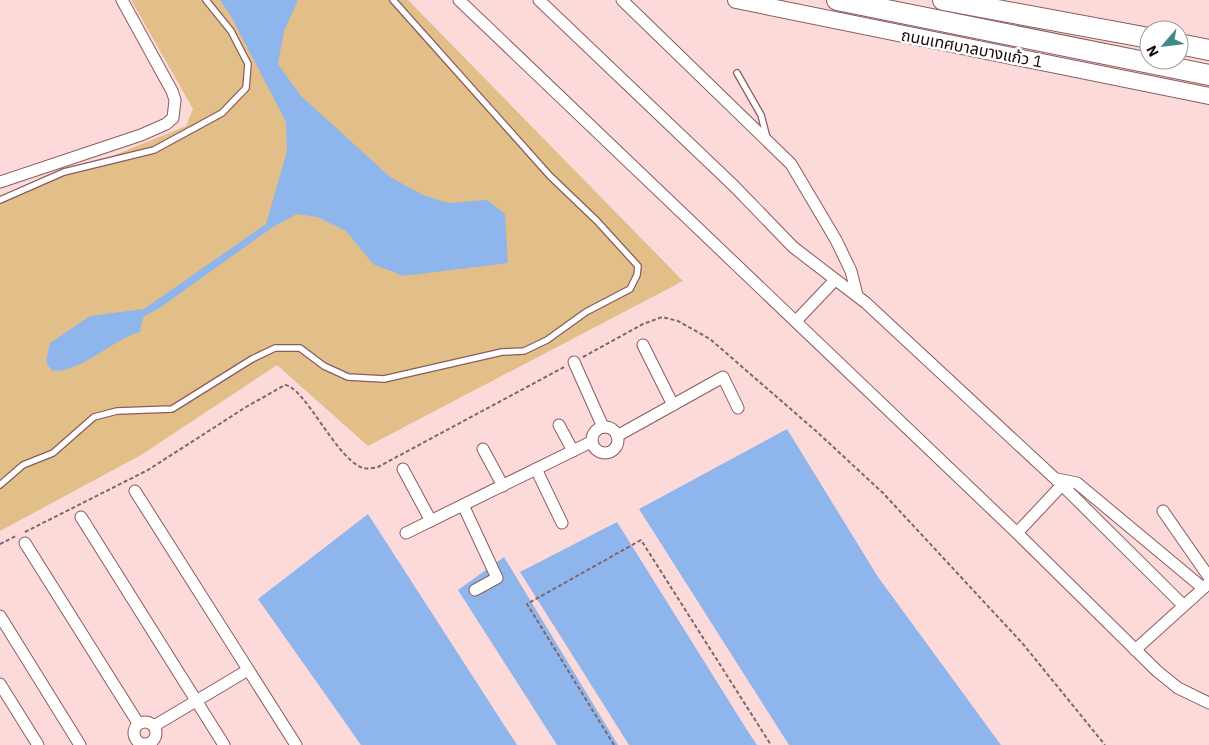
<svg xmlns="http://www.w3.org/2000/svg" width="1209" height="745" font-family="'IBM Plex Sans','Noto Sans Thai',sans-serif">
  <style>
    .green { fill: #e2be88 }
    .water { fill: #8fb5ed }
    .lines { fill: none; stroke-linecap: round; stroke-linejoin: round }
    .lane-casing { stroke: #8c5b5d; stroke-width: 8 }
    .street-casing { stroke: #8c5b5d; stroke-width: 13 }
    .secondary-casing { stroke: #8c5b5d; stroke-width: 18 }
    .highway-casing { stroke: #8c5b5d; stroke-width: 22 }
    .path { stroke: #7f6667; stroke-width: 2; stroke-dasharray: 4 2.5; stroke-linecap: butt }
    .lane { stroke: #fff; stroke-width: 5.5 }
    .street { stroke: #fff; stroke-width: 11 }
    .secondary { stroke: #fff; stroke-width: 16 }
    .highway { stroke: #fff; stroke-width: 20 }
    .labels { text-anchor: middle; stroke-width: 5; stroke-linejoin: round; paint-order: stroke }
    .street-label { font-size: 16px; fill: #170607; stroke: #fff }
  </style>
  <rect width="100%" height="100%" fill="#fddada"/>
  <polygon class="green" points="131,0 408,0 683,281 368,446 277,365 141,455 0,531 0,195 53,180 186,126 193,109"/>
  <g class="water">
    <path d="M220,0H298L284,31L278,64L301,96L390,177L423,195L448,203L487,200L505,214L508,263L403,276L373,264L346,231L317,217L297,214L273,227L161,307L143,317L140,332C114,338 77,376 51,370L46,361L50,343L90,316L144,309L266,224L287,151L286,122L231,16Z"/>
    <polygon points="787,429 878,577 1001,745 789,745 639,509"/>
    <polygon points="368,514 517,745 361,745 258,599"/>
    <polygon points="617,522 747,730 757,745 629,745 520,572"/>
    <polygon points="504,557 618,745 557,745 458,590"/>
  </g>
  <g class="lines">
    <defs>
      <g id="lane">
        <polyline points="737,73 761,115 767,138"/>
        <polyline points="0,200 64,172 154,150 222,113 246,88 248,64 231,31 206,0"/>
        <polyline points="0,485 23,465 53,453 94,417 117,411 172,409 252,359 275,348 300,348 324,366 348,377 384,379 502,352 524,351 547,340 586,312 630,289 637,275 638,266 597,221 550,176 393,0"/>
      </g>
      <g id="street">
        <polyline points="459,0 1017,533 1157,671 1178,688 1209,703"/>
        <polyline points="539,0 734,186 793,247 866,303 1062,485 1183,605"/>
        <polyline points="622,0 791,164 836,240 851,271 857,295"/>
        <polyline points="0,182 141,135 166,124 173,118 175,100 172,91 122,0"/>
        <polyline points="796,321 835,280"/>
        <polyline points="643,345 673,405"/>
        <polyline points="574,362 603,427"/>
        <polyline points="559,425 573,451"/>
        <circle cx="605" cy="440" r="13"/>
        <polyline points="617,436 723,377 738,408"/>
        <polyline points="483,449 503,486"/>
        <polyline points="403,469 431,521"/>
        <polyline points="536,469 562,523"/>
        <polyline points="1057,479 1077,483 1203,588"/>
        <polyline points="135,491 296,745"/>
        <polyline points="463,505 497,578 475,590"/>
        <polyline points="1163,511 1209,577"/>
        <polyline points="81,517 224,745"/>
        <polyline points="406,533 591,442"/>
        <polyline points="1017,533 1062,485"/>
        <polyline points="25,543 138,723"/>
        <polyline points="0,616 80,745"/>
        <polyline points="1135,650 1208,584"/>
        <polyline points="0,684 38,745"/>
        <circle cx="145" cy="733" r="11"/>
        <polyline points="154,726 248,670"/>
      </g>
      <polyline id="secondary" points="736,0 1209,96"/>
      <g id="highway">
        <polyline points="837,0 1209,75"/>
        <polyline points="943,0 1149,38"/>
        <polyline points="1179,44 1209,50"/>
      </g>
    </defs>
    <use href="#lane" class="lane-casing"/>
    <use href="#street" class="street-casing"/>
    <use href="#secondary" class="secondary-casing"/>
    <use href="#highway" class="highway-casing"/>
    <g class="path">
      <polyline points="583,357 643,324 662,317 678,321 710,339 816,431 883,493 1023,644 1105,745"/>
      <path d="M25,532L148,470L246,407L285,385C305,387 336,459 363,468C368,469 374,468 378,467L566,366"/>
      <polyline points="0,544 16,536"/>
      <polyline points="614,745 527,604 641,540 771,745"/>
    </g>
    <use href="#lane" class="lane"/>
    <use href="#street" class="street"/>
    <use href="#secondary" class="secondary"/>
    <use href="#highway" class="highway"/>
  </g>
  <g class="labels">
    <g class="street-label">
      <text transform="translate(972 48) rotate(11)" y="6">ถนนเทศบาลบางแก้ว 1</text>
    </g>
  </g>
  <g transform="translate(1164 45) rotate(242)"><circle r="24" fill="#ffffff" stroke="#a29b9c"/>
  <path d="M0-4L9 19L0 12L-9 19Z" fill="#40888a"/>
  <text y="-8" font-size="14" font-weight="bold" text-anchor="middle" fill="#170607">N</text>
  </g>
</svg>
